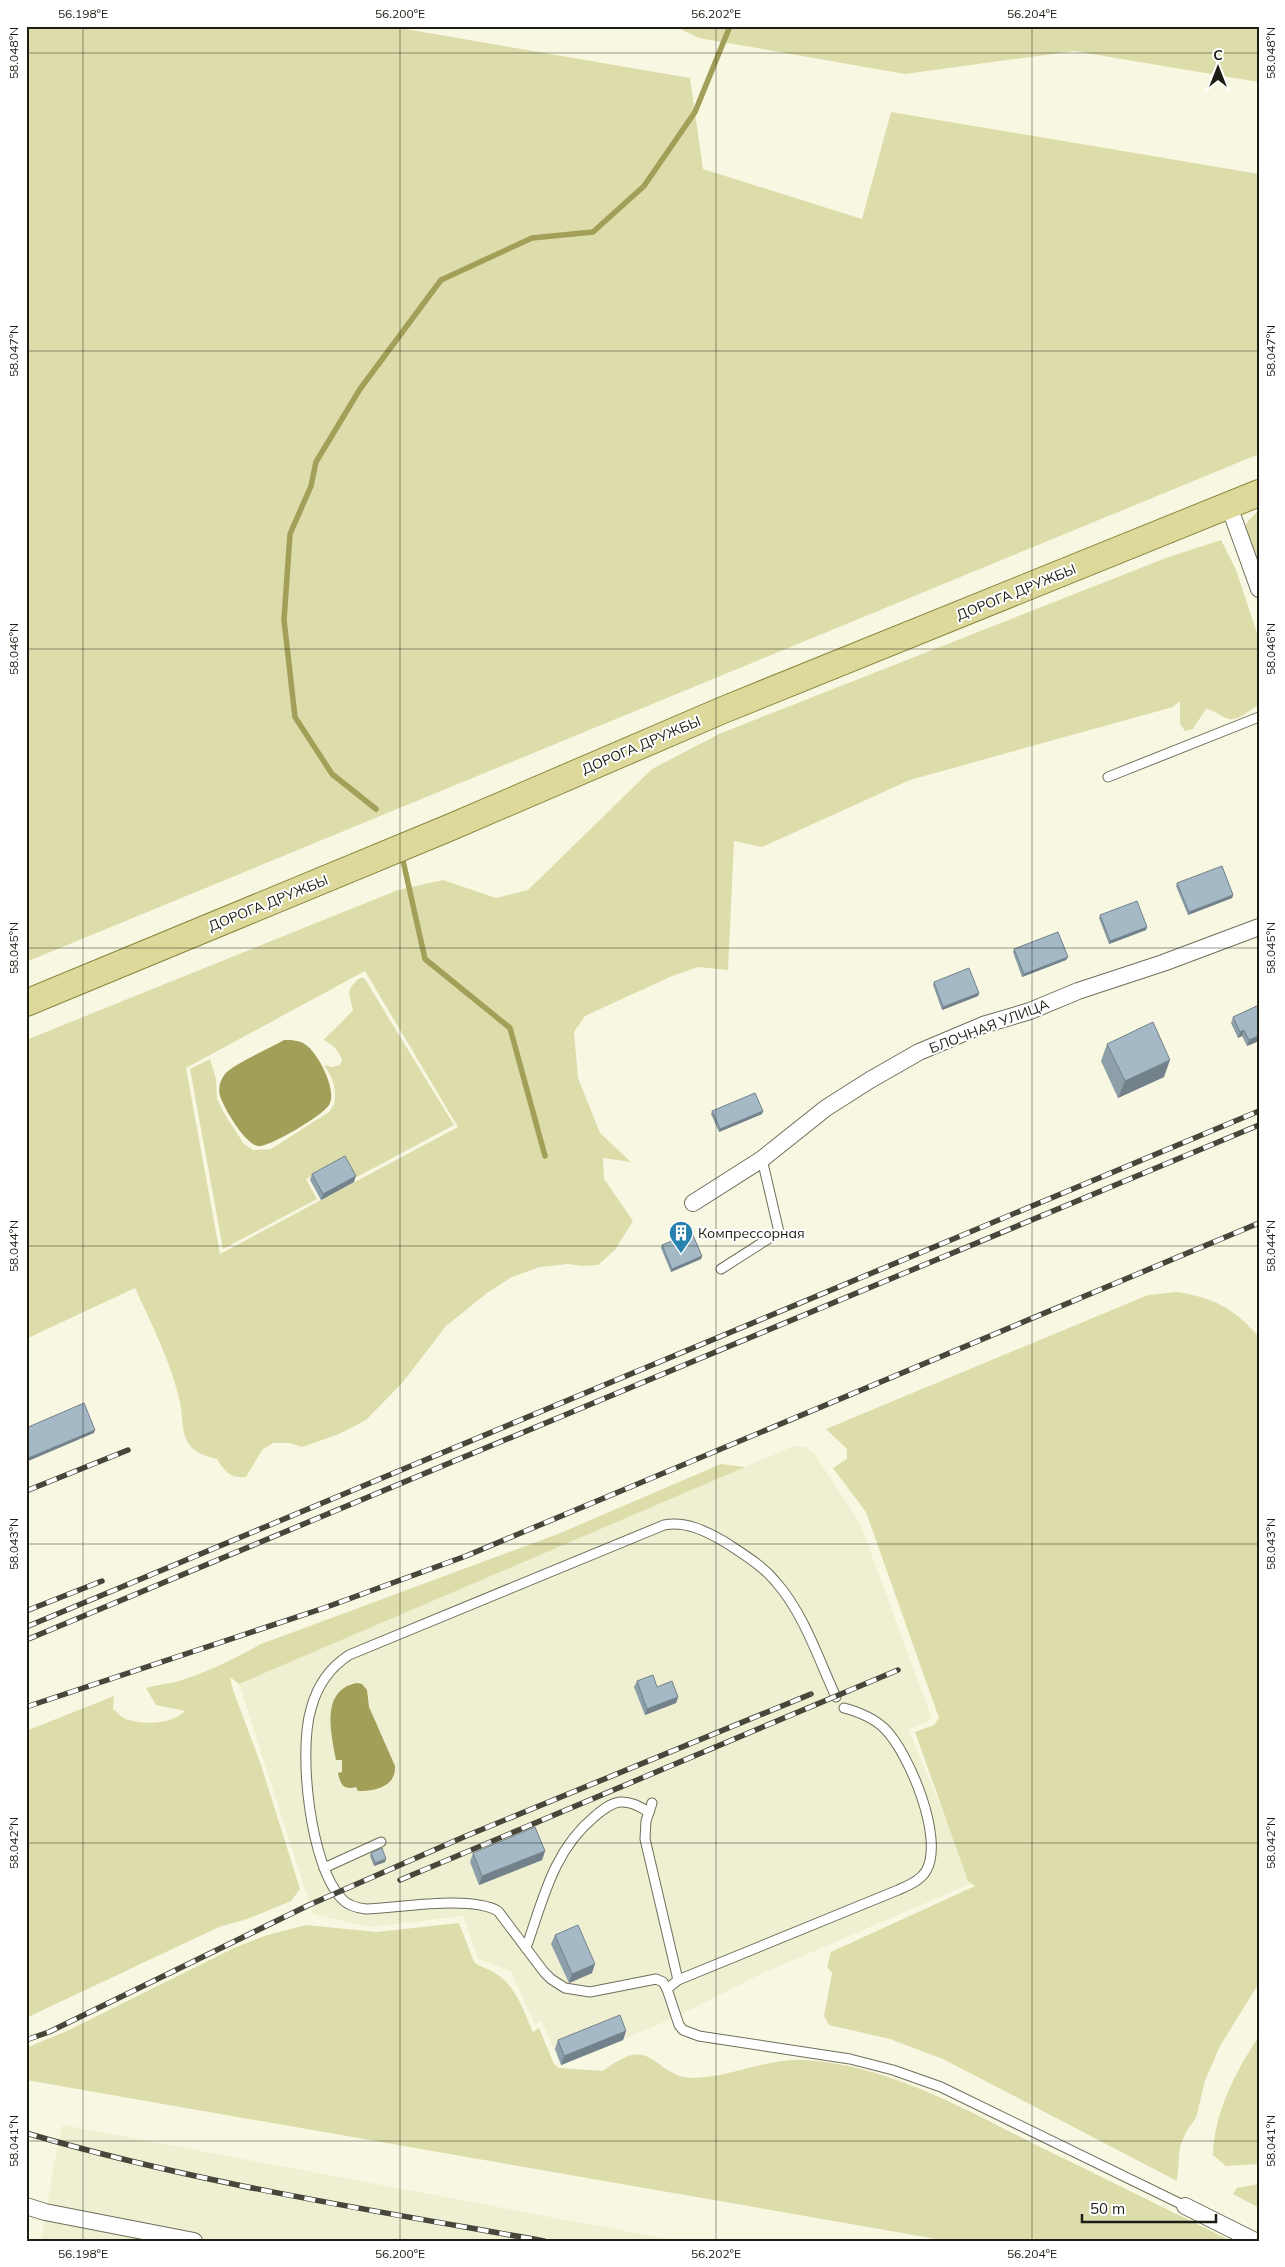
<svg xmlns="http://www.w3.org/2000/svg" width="1285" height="2267" font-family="Mulish,sans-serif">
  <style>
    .built { fill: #efefd1 }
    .green { fill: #dddcab; fill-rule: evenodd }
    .water { fill: #a29f59 }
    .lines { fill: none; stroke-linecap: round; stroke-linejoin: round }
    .stream { stroke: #a29f59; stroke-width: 5.5 }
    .lane-casing { stroke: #6f6f5c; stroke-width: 11 }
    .street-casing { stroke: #6f6f5c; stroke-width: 18 }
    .primary-casing { stroke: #8a873f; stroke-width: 28 }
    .lane { stroke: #fff; stroke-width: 9 }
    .street { stroke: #fff; stroke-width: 16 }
    .primary { stroke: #dcd99a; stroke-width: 26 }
    .rail-casing { stroke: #46463b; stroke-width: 5.5 }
    .rail { stroke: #fff; stroke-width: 4; stroke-dasharray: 11; stroke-linecap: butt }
    .wall { fill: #8d9fa9 }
    .shaded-wall { fill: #73828a }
    .building { fill: #a4b9c5; stroke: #73828a }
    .ticks { fill: none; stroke: #1d1d15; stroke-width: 1; stroke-opacity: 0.45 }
    .labels { text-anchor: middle; stroke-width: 4; stroke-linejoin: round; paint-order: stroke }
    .street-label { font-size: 14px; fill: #1d1d15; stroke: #fff }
    .poi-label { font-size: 14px; fill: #1d1d15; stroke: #fff; text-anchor: start }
    .neatline { fill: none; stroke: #1d1d15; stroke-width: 2 }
    .ticks-label { font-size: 12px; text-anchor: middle; fill: #1d1d15 }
  </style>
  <rect width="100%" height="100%" fill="#f8f8e2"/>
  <g class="built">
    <polygon points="794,1446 806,1447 814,1453 860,1523 932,1719 909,1730 972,1883 761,1974 676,2017 561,2065 541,2020 535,2025 511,1971 478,1959 463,1916 369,1927 313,1914 239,1684"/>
    <polygon points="63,2125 678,2241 41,2241 58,2142"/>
  </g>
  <g class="green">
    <polygon points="26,26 388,26 690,78 703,169 862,219 891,112 1259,174 1259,454 26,962"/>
    <polygon points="674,26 1259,26 1259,82 1074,51 905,74 699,38"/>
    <polygon points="1259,510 1259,565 1244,529 1248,521"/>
    <path d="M1221,540L1236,570L1259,639V705C1250,709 1239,721 1229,719C1221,717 1215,710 1206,709L1193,729L1185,731L1180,724V701L1173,707L910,780L762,847L734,841L728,970L698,967L672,976L585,1016L574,1032L578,1078L600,1133L631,1162L603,1158L604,1179L633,1221L615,1250L598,1265L583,1266L568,1264L540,1267L512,1277L487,1293L446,1326L403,1382L366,1420L339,1434L302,1447L290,1443H273L262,1450L246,1477C231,1479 225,1472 217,1459C206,1456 195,1454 188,1443C181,1431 183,1415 180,1402C171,1362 152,1325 135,1288L26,1339V1040L398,890L443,880L496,898L528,890L652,769L719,734L1166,558ZM365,971L458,1127L220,1254L186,1068Z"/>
    <path d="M360,978H364L366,981L454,1125L357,1177L345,1158L306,1179L317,1199L223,1249L190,1069L210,1059L216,1079L217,1099L224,1113L244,1144L253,1150L271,1149L329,1112L334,1105C337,1089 333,1078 324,1065L332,1067L340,1065L342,1060C339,1051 332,1043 323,1040C327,1037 352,1012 353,1010C349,993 345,990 360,978Z"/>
    <path d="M1177,1292C1215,1298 1233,1308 1259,1337V1983L1220,2046L1205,2081L1196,2118L1187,2130L1180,2146L1177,2181L943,2059L890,2039L829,2025L824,2016L832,1973L827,1967L831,1952L975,1886L968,1881L915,1732L934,1725L939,1718L866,1512L833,1468L847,1459V1449L826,1429L1148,1295Z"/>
    <path d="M721,1464L745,1467L239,1684L230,1677L233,1690L261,1765L300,1889L291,1901L247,1919L219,1927L26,2018V1731L114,1696L113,1709C118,1713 123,1719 129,1720C147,1725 172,1724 185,1711L156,1705L146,1688C156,1685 166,1684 176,1682C206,1673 234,1659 261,1644L558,1534Z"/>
    <path d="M459,1923L474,1962C481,1968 491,1969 498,1975C517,1988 524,2012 533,2032L539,2028L554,2064L559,2068L603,2071C655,2030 652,2078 694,2078C732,2077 767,2058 805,2060C887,2065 963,2108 1034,2144C1100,2176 1165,2208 1231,2241H948L26,2080V2048L69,2030L234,1948L267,1935L306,1925L377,1932Z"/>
    <path d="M1259,2036V2164L1226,2166L1213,2155C1214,2112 1236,2071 1259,2036Z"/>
    <polygon points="1259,2184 1259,2208 1233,2194 1237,2188"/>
  </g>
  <g class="water">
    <path d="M284,1040C292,1040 299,1040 306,1045C318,1053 338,1091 329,1105C322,1116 274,1144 261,1146C247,1149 224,1108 220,1096C218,1088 220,1080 225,1074C232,1065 272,1047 284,1040Z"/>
    <path d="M357,1683L362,1684L367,1690L369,1707L395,1766C396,1787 375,1791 358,1791L356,1787C343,1791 340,1783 338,1773L342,1772V1760H336C331,1733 320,1690 357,1683Z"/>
  </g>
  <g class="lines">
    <g class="stream">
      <polyline points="376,809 332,774 295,717 284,620 290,534 311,486 316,462 360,389 441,280 532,238 593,232 644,186 695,112 730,26"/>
      <polyline points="402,856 425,959 510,1028 545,1156"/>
    </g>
    <defs>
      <g id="lane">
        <polyline points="1108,777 1259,717"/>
        <polyline points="721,1269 779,1232 762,1159"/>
        <path d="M844,1708C859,1712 874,1718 885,1729C909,1753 945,1839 926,1871C920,1881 909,1885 898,1890L678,1980L667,1989L679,2025L683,2030L699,2036L850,2059L893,2070L941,2087L1185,2206"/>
        <polyline points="652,1803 646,1821 645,1839 678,1980"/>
        <polyline points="324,1868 381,1842"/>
        <path d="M526,1948C543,1900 553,1851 594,1817C601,1811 610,1803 620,1802C631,1801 640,1807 649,1812"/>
        <path d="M667,1989L663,1982L656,1979L590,1992L565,1988L551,1979L544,1972L498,1911C469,1895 400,1908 366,1909C357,1908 348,1906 342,1899C310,1866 298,1752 311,1709C317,1686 329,1668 349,1655L664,1525C686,1521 706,1531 725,1542C743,1554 762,1565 776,1582C804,1614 818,1658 836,1697"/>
      </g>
      <g id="street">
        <polyline points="1229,506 1259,589"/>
        <polyline points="693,1203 762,1159 826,1108 870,1080 919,1052 983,1025 1030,1011 1078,991 1163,963 1259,927"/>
        <polyline points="26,2206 45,2212 194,2241"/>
        <polyline points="1185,2206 1255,2241"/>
      </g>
      <polyline id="primary" points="26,1003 451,827 723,710 1259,493"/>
    </defs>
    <use href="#lane" class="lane-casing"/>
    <use href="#street" class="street-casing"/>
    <use href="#primary" class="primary-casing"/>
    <use href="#lane" class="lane"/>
    <use href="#street" class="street"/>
    <use href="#primary" class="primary"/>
    <defs>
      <g id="rail">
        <polyline points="26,1491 128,1450"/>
        <polyline points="26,1611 102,1581"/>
        <polyline points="26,1627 1259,1111"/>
        <polyline points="26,1640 1259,1125"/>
        <polyline points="26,1707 324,1608 466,1556 1259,1223"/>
        <polyline points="400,1880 898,1670"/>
        <polyline points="26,2040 49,2032 309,1905 466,1836 811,1694"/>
        <path d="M26,2133C195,2183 371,2210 544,2241"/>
      </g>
    </defs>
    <use href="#rail" class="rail-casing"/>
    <use href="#rail" class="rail"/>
  </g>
  <g class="wall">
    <polygon points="1177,883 1233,895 1232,898 1188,915 1176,886"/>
    <polygon points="1100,915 1147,927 1146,930 1109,944 1099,918"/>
    <polygon points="1014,949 1068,957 1066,960 1022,977 1013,952"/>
    <polygon points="934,982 979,993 978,996 942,1010 933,985"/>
    <polygon points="1259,1005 1259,1041 1247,1046 1242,1036 1238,1038 1231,1023 1233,1017"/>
    <polygon points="1107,1044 1164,1077 1118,1098 1101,1061"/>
    <polygon points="712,1111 763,1111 762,1114 719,1132 711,1114"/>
    <polygon points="312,1174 354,1182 321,1200 310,1180"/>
    <polygon points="662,1245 702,1256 701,1259 671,1272 661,1248"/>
    <polygon points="637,1681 657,1687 678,1697 676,1703 645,1715 634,1687"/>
    <polygon points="545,1851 542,1860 479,1885 470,1862 473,1853"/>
    <polygon points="371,1853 385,1862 374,1866 370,1856"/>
    <polygon points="555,1935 592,1973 569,1983 551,1944"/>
    <polygon points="626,2031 623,2040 561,2065 555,2049 558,2040"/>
  </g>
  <g class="shaded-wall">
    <polygon points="1233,895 1232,898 1188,915 1189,912"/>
    <polygon points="1147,927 1146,930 1109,944 1110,941"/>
    <polygon points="1068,957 1066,960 1022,977 1024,974"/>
    <polygon points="979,993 978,996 942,1010 943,1007"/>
    <polygon points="1244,1030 1242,1036 1238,1038 1240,1032"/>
    <polygon points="1259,1036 1259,1041 1247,1046 1249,1040"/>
    <polygon points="1170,1060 1164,1077 1118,1098 1125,1081"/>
    <polygon points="763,1111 762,1114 719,1132 720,1129"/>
    <polygon points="356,1176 354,1182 321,1200 323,1194"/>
    <polygon points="702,1256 701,1259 671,1272 672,1269"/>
    <polygon points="95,1430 94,1433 26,1462 26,1459"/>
    <polygon points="678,1697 676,1703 645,1715 647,1709"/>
    <polygon points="545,1851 542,1860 479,1885 482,1876"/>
    <polygon points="386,1859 385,1862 374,1866 375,1863"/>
    <polygon points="595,1964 592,1973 569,1983 572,1974"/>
    <polygon points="626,2031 623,2040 561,2065 564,2056"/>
  </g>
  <g class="building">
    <polygon points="1222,866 1233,895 1189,912 1177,883"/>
    <polygon points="1137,901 1147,927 1110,941 1100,915"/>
    <polygon points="1058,932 1068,957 1024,974 1014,949"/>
    <polygon points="969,968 979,993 943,1007 934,982"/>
    <polygon points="1259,1005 1259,1036 1249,1040 1244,1030 1240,1032 1233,1017"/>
    <polygon points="1153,1022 1170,1060 1125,1081 1107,1044"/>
    <polygon points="755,1093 763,1111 720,1129 712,1111"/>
    <polygon points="345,1156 356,1176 323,1194 312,1174"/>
    <polygon points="692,1233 702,1256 672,1269 662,1245"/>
    <polygon points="84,1403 95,1430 26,1459 26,1428"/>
    <polygon points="653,1675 657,1687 672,1681 678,1697 647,1709 637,1681"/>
    <polygon points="535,1827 545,1851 482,1876 473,1853"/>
    <polygon points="382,1848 386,1859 375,1863 371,1853"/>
    <polygon points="578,1925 595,1964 572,1974 555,1935"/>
    <polygon points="620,2015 626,2031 564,2056 558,2040"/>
  </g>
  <path class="ticks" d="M83,26V2241M400,26V2241M716,26V2241M1032,26V2241M26,53H1259M26,351H1259M26,649H1259M26,948H1259M26,1246H1259M26,1544H1259M26,1843H1259M26,2141H1259"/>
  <defs>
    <symbol id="building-pin" viewBox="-11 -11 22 30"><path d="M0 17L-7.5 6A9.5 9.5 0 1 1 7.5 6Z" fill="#2681ae" stroke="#fff"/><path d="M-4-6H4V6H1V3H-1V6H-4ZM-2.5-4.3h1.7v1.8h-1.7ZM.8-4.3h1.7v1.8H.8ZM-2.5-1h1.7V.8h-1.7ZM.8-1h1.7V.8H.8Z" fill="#fff"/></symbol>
  </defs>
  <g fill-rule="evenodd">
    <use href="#building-pin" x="667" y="1219" width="28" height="38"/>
  </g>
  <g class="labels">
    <g class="street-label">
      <text transform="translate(1016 592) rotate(-22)" y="5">ДОРОГА ДРУЖБЫ</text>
      <text transform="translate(641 745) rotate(-23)" y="5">ДОРОГА ДРУЖБЫ</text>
      <text transform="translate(268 903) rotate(-22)" y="5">ДОРОГА ДРУЖБЫ</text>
      <text transform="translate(989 1026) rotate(-21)" y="5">БЛОЧНАЯ УЛИЦА</text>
    </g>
    <g class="poi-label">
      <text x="698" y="1238">Компрессорная</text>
    </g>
  </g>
  <rect width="1285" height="2267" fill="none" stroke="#ffffff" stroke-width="55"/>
  <g transform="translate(1218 68)" stroke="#ffffff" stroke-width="4" paint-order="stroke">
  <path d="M0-4L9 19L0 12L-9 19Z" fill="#1d1d15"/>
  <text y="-8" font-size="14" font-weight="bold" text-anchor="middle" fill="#1d1d15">С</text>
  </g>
  <path d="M1082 2214v8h134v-8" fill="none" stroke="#1d1d15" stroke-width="2.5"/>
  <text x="1090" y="2214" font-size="15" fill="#1d1d15" stroke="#ffffff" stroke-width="4" paint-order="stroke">50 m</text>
  <rect x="28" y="28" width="1230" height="2212" class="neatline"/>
  <g class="ticks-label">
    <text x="83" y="18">56.198°E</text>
    <text x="400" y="18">56.200°E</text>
    <text x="716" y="18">56.202°E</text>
    <text x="1032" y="18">56.204°E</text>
    <text transform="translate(14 53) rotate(-90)" y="4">58.048°N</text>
    <text transform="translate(1271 53) rotate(-90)" y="4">58.048°N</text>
    <text transform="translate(14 351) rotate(-90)" y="4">58.047°N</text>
    <text transform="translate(1271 351) rotate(-90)" y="4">58.047°N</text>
    <text transform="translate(14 649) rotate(-90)" y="4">58.046°N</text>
    <text transform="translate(1271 649) rotate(-90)" y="4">58.046°N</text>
    <text transform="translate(14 948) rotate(-90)" y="4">58.045°N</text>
    <text transform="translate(1271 948) rotate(-90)" y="4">58.045°N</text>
    <text transform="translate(14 1246) rotate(-90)" y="4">58.044°N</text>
    <text transform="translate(1271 1246) rotate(-90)" y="4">58.044°N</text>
    <text transform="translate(14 1544) rotate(-90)" y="4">58.043°N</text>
    <text transform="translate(1271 1544) rotate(-90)" y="4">58.043°N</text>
    <text transform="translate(14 1843) rotate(-90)" y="4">58.042°N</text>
    <text transform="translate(1271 1843) rotate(-90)" y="4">58.042°N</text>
    <text transform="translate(14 2141) rotate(-90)" y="4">58.041°N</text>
    <text transform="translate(1271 2141) rotate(-90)" y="4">58.041°N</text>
    <text x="83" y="2258">56.198°E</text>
    <text x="400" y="2258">56.200°E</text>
    <text x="716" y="2258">56.202°E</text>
    <text x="1032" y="2258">56.204°E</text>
  </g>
</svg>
